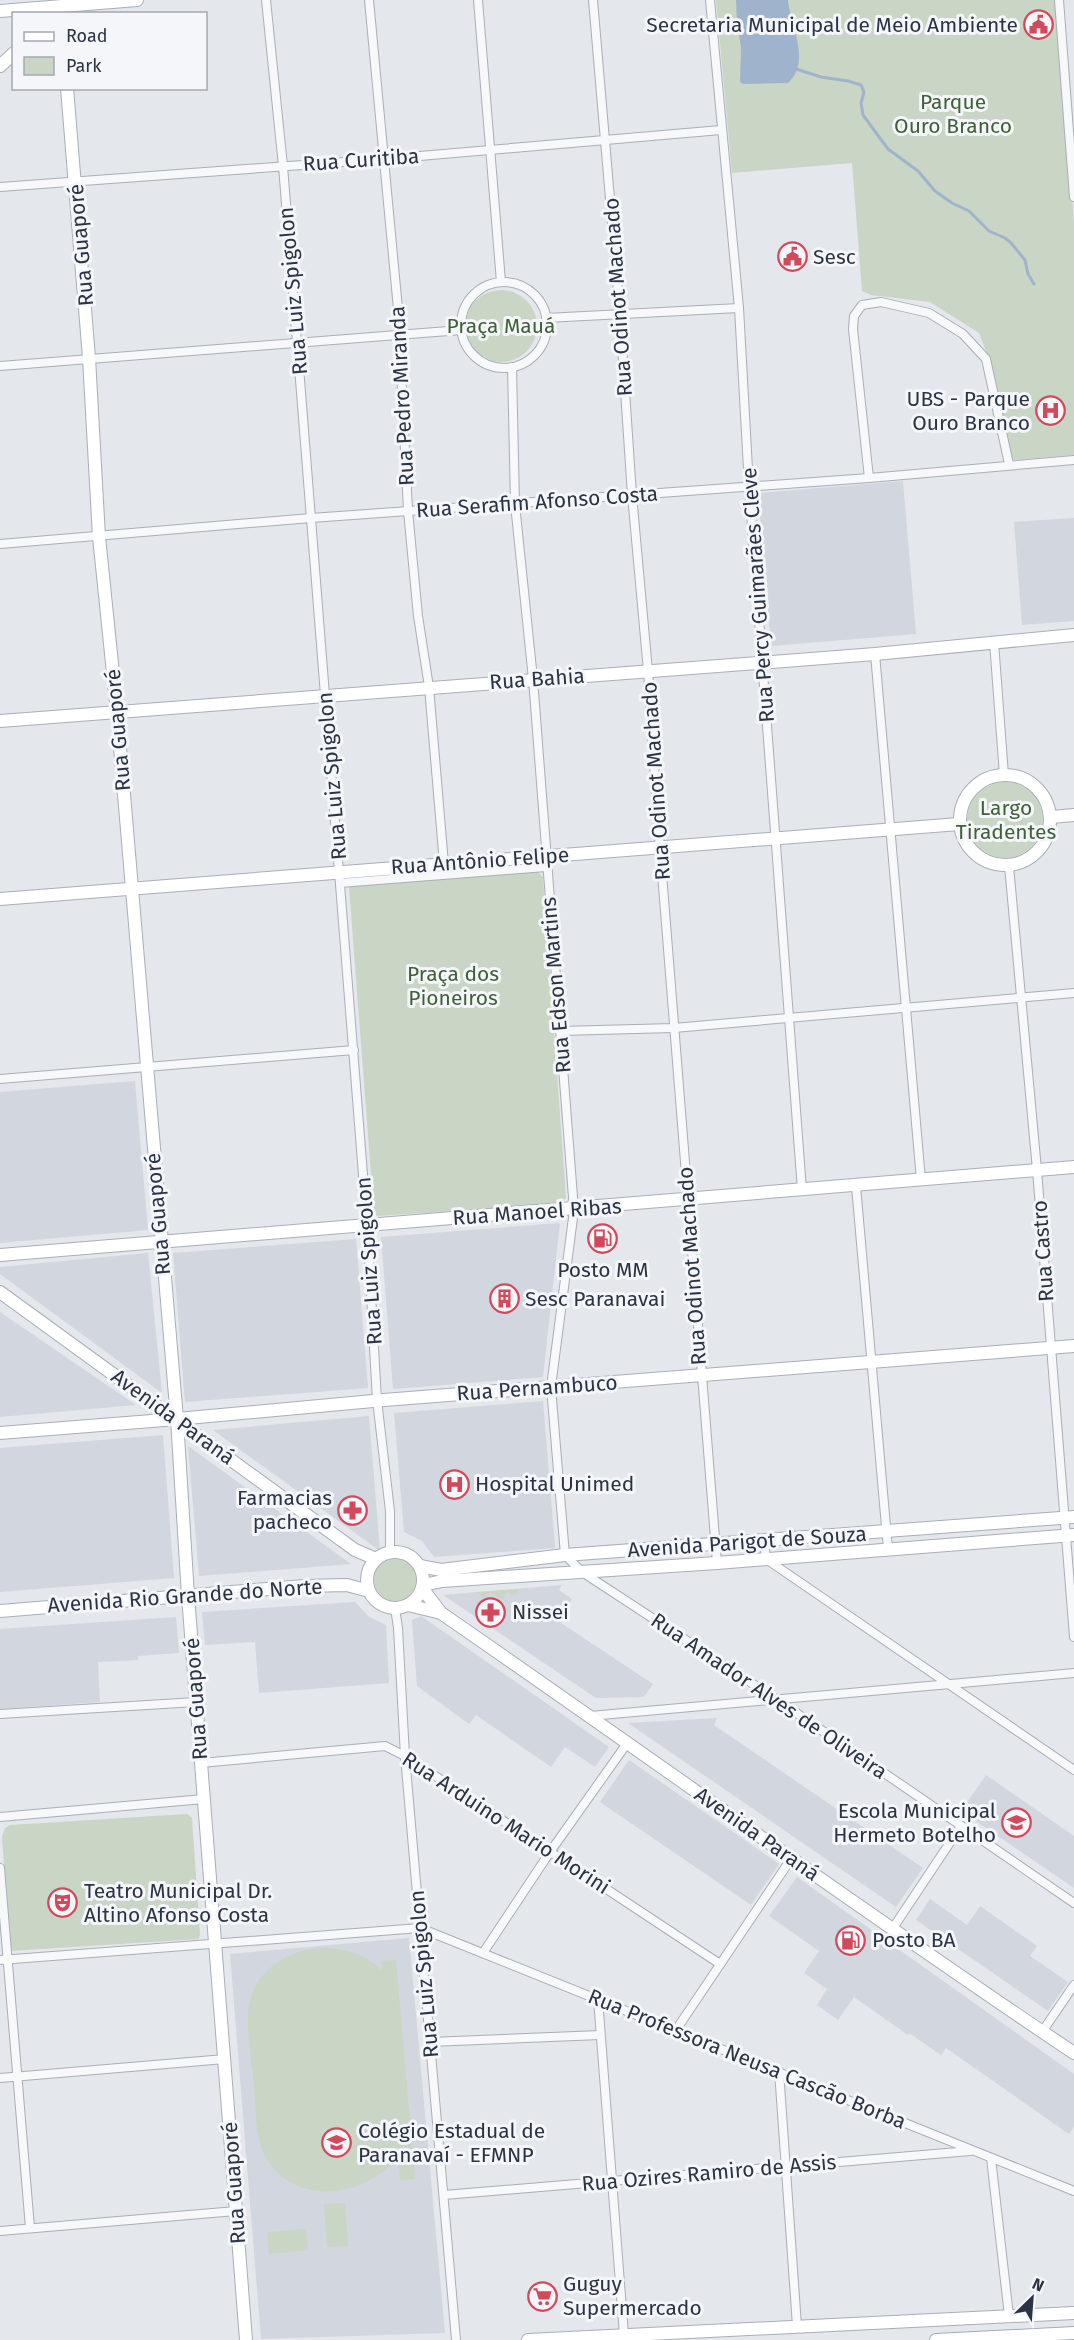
<svg xmlns="http://www.w3.org/2000/svg" width="1074" height="2340" font-family="'Fira Sans',sans-serif">
  <style>
    .built { fill: #d2d6de }
    .green { fill: #c9d6c5 }
    .water { fill: #9fb4cc }
    .lines { fill: none; stroke-linecap: round; stroke-linejoin: round }
    .stream { stroke: #9fb4cc; stroke-width: 3 }
    .street-casing { stroke: #a9aeb7; stroke-width: 10 }
    .secondary-casing { stroke: #a9aeb7; stroke-width: 14 }
    .primary-casing { stroke: #a3abb8; stroke-width: 14 }
    .street { stroke: #f7f8fa; stroke-width: 8 }
    .secondary { stroke: #fff; stroke-width: 12 }
    .primary { stroke: #fff; stroke-width: 12 }
    .labels { text-anchor: middle; stroke-width: 6; stroke-linejoin: round; paint-order: stroke }
    .poi-label { font-size: 21px; fill: #2b3445; stroke: #f4f6f9; text-anchor: start }
    .park-label { font-size: 21px; fill: #3f6138; stroke: #f4f6f9 }
    .street-label { font-size: 21px; fill: #2b3445; stroke: #f4f6f9 }
  </style>
  <rect width="100%" height="100%" fill="#e4e7ec"/>
  <g class="built">
    <polygon points="903,481 916,634 771,646 758,493"/>
    <polygon points="1074,518 1074,621 1022,625 1014,522"/>
    <polygon points="135,1081 148,1230 0,1243 0,1092"/>
    <polygon points="560,1223 543,1377 393,1389 381,1237"/>
    <polygon points="356,1239 368,1388 185,1402 173,1253"/>
    <polygon points="148,1253 162,1393 0,1274 0,1267"/>
    <polygon points="0,1312 136,1405 0,1417"/>
    <polygon points="543,1401 555,1548 434,1557 422,1541 404,1532 394,1413"/>
    <polygon points="369,1416 380,1551 213,1430"/>
    <polygon points="163,1435 174,1578 0,1592 0,1448"/>
    <polygon points="188,1446 351,1564 199,1576"/>
    <polygon points="562,1585 559,1590 572,1599 558,1621 653,1684 644,1697 596,1698 443,1595"/>
    <polygon points="355,1602 369,1617 386,1625 389,1683 259,1693 255,1642 205,1645 202,1612"/>
    <polygon points="421,1616 609,1747 595,1767 565,1747 551,1767 476,1715 469,1724 417,1686 412,1620"/>
    <polygon points="176,1617 179,1653 138,1656 138,1660 98,1662 100,1702 0,1709 0,1629"/>
    <polygon points="717,1718 714,1725 923,1868 896,1907 628,1723"/>
    <polygon points="629,1760 779,1864 751,1905 600,1802"/>
    <polygon points="986,1775 1074,1836 1074,1888 961,1811"/>
    <polygon points="797,1877 1074,2074 1074,2127 1069,2134 946,2048 941,2055 909,2033 908,2035 854,1997 838,2020 817,2005 827,1989 804,1973 819,1951 769,1916"/>
    <polygon points="930,1899 967,1925 980,1906 1037,1946 1030,1956 1068,1982 1048,2011 916,1920"/>
    <polygon points="409,1938 445,2333 261,2339 230,1954"/>
  </g>
  <g class="green">
    <polygon points="716,0 1057,0 1074,222 1074,455 1012,460 989,359 979,333 930,302 871,295 862,291 852,163 732,173"/>
    <circle cx="501" cy="326" r="36"/>
    <circle cx="1005" cy="820" r="38"/>
    <polygon points="537,871 543,877 566,1198 558,1204 377,1216 374,1213 349,887"/>
    <circle cx="395" cy="1580" r="21"/>
    <polygon points="520,1589 514,1596 507,1592 502,1600 490,1592 485,1598 476,1592"/>
    <polygon points="187,1814 192,1818 200,1934 199,1939 10,1951 2,1837 5,1828 10,1825"/>
    <path d="M323,1948C345,1948 366,1954 382,1971L381,1961L396,1960L415,2179L400,2180L398,2156C368,2197 295,2208 266,2158C255,2137 256,2109 254,2086C252,2063 247,2037 248,2014C250,1974 285,1949 323,1948Z"/>
    <polygon points="345,2203 348,2246 327,2247 324,2204"/>
    <polygon points="306,2229 308,2250 269,2254 267,2232"/>
  </g>
  <path class="water" d="M736,0H788C790,26 812,61 788,83L743,84L740,82L741,47L737,24Z"/>
  <g class="lines">
    <polyline class="stream" points="793,68 821,77 848,81 861,85 864,92 861,103 863,115 888,149 918,171 935,191 952,203 969,211 989,231 1005,238 1011,243 1025,260 1028,274 1034,284"/>
    <defs>
      <g id="street">
        <polyline points="266,0 283,166 297,342 367,1225 377,1400 390,1511 390,1552"/>
        <polyline points="369,0 398,309 408,511 418,616 429,687 444,864"/>
        <polyline points="478,0 501,282"/>
        <polyline points="593,0 620,316 632,495 648,671 657,811 717,1563"/>
        <polyline points="710,0 739,308 749,487 802,1190"/>
        <polyline points="1059,0 1074,197"/>
        <polyline points="0,187 385,159 721,130"/>
        <circle cx="504" cy="325" r="43"/>
        <polyline points="546,318 739,308"/>
        <polyline points="0,366 461,330"/>
        <polyline points="512,367 515,504 533,679 574,1210 551,1387 565,1555 582,1572 776,1699 1074,1903"/>
        <polyline points="869,478 853,329 854,316 862,305 881,302 929,313 963,334 986,359 1009,464"/>
        <polyline points="0,544 311,518 869,478 1074,460"/>
        <polyline points="994,642 1004,775"/>
        <polyline points="875,654 921,1180"/>
        <polyline points="1009,866 1037,1170 1074,1637"/>
        <polyline points="340,883 546,867"/>
        <polyline points="560,1031 674,1028 1074,993"/>
        <polyline points="0,1079 354,1050"/>
        <polyline points="856,1186 888,1549"/>
        <polyline points="764,1541 766,1559 1074,1770"/>
        <polyline points="395,1608 398,1628 405,1756 456,2340"/>
        <polyline points="0,1714 196,1702"/>
        <polyline points="590,1716 1074,1673"/>
        <polyline points="201,1763 385,1746 405,1756 720,1964"/>
        <polyline points="0,1817 204,1799"/>
        <polyline points="0,1868 30,2228"/>
        <polyline points="893,1928 961,1826"/>
        <polyline points="483,1953 550,1852 628,1742"/>
        <polyline points="0,1960 420,1928 1074,2191"/>
        <polyline points="598,1999 624,2335"/>
        <polyline points="676,2030 791,1859"/>
        <polyline points="1042,2032 1074,1985"/>
        <polyline points="430,2042 600,2035"/>
        <polyline points="779,2071 797,2326"/>
        <polyline points="0,2078 225,2059"/>
        <polyline points="991,2158 1009,2316"/>
        <polyline points="444,2195 970,2151"/>
        <polyline points="0,2231 236,2211"/>
      </g>
      <g id="secondary">
        <polyline points="0,11 137,0"/>
        <polyline points="0,66 14,53"/>
        <polyline points="67,88 89,358 99,537 117,712 177,1419 188,1596 246,2340"/>
        <polyline points="0,721 875,654 1074,635"/>
        <circle cx="1005" cy="820" r="45"/>
        <polyline points="1051,817 1074,815"/>
        <polyline points="0,899 959,824"/>
        <polyline points="0,1255 1074,1167"/>
        <polyline points="0,1292 355,1550 376,1559"/>
        <polyline points="0,1433 177,1419 384,1400 1074,1346"/>
        <circle cx="395" cy="1580" r="28"/>
        <polyline points="420,1566 441,1570 565,1555 1074,1517"/>
        <polyline points="423,1585 442,1581 717,1563 1074,1535"/>
        <path d="M422,1588L441,1613C653,1759 860,1910 1074,2053"/>
        <polyline points="408,1605 441,1613"/>
        <polyline points="0,1611 304,1586 347,1585 369,1591"/>
        <polyline points="528,2340 1074,2313"/>
      </g>
      <polyline id="primary" points="936,2340 1074,2333"/>
    </defs>
    <use href="#street" class="street-casing"/>
    <use href="#secondary" class="secondary-casing"/>
    <use href="#primary" class="primary-casing"/>
    <use href="#street" class="street"/>
    <use href="#secondary" class="secondary"/>
    <use href="#primary" class="primary"/>
  </g>
  <defs>
    <symbol id="civic-ring" viewBox="-11 -11 22 22"><circle r="9.5" fill="#f4f6f9" stroke="#d1495b" stroke-width="1.5"/><path d="M-.6-6.5H3V-4.5H.6V-3L4-1V1h2V6H-6V1h2V-1L-.6-3ZM-1.2 2.5V6h2.4V2.5Z" fill="#d1495b"/></symbol>
    <symbol id="hospital-ring" viewBox="-11 -11 22 22"><circle r="9.5" fill="#f4f6f9" stroke="#d1495b" stroke-width="1.5"/><path d="M-5-5h3v3.5h4V-5h3V5h-3V1.5h-4V5h-3Z" fill="#d1495b"/></symbol>
    <symbol id="fuel-ring" viewBox="-11 -11 22 22"><circle r="9.5" fill="#f4f6f9" stroke="#d1495b" stroke-width="1.5"/><path d="M-5.5-6h7V0h2V4h1.3V-2.5L3-4.5l.8-.8L6-3V5H2.5V1h-1V6h-7ZM-4.2-4.7v3.2H.2V-4.7Z" fill="#d1495b"/></symbol>
    <symbol id="building-ring" viewBox="-11 -11 22 22"><circle r="9.5" fill="#f4f6f9" stroke="#d1495b" stroke-width="1.5"/><path d="M-4-6H4V6H1V3H-1V6H-4ZM-2.5-4.3h1.7v1.8h-1.7ZM.8-4.3h1.7v1.8H.8ZM-2.5-1h1.7V.8h-1.7ZM.8-1h1.7V.8H.8Z" fill="#d1495b"/></symbol>
    <symbol id="pharmacy-ring" viewBox="-11 -11 22 22"><circle r="9.5" fill="#f4f6f9" stroke="#d1495b" stroke-width="1.5"/><path d="M-2-6h4v4h4v4h-4v4h-4v-4h-4v-4h4Z" fill="#d1495b"/></symbol>
    <symbol id="school-ring" viewBox="-11 -11 22 22"><circle r="9.5" fill="#f4f6f9" stroke="#d1495b" stroke-width="1.5"/><path d="M0-5L7-2L0 1L-7-2ZM-4 1L0 2.5L4 1V4Q0 6-4 4Z" fill="#d1495b"/></symbol>
    <symbol id="theatre-ring" viewBox="-11 -11 22 22"><circle r="9.5" fill="#f4f6f9" stroke="#d1495b" stroke-width="1.5"/><path d="M-5-5.5Q0-4 5-5.5V0Q5 5 0 6Q-5 5-5 0ZM-3.3-2.5H-1v1.5H-3.3ZM1-2.5H3.3v1.5H1ZM-2.8 1Q0 5.5 2.8 1Z" fill="#d1495b"/></symbol>
    <symbol id="supermarket-ring" viewBox="-11 -11 22 22"><circle r="9.5" fill="#f4f6f9" stroke="#d1495b" stroke-width="1.5"/><path d="M-6-5.5h2.5l.6 2H6L4.5 2H-2.5L-4.4-4H-6ZM-1.5 3.2a1.3 1.3 0 1 0 .1 0ZM3 3.2a1.3 1.3 0 1 0 .1 0Z" fill="#d1495b"/></symbol>
  </defs>
  <g fill-rule="evenodd">
    <use href="#civic-ring" x="1022" y="8" width="33" height="33"/>
    <use href="#civic-ring" x="776" y="240" width="33" height="33"/>
    <use href="#hospital-ring" x="1034" y="394" width="33" height="33"/>
    <use href="#fuel-ring" x="586" y="1222" width="33" height="33"/>
    <use href="#building-ring" x="488" y="1282" width="33" height="33"/>
    <use href="#hospital-ring" x="438" y="1468" width="33" height="33"/>
    <use href="#pharmacy-ring" x="336" y="1494" width="33" height="33"/>
    <use href="#pharmacy-ring" x="474" y="1596" width="33" height="33"/>
    <use href="#school-ring" x="1000" y="1806" width="33" height="33"/>
    <use href="#theatre-ring" x="46" y="1886" width="33" height="33"/>
    <use href="#fuel-ring" x="834" y="1924" width="33" height="33"/>
    <use href="#school-ring" x="320" y="2126" width="33" height="33"/>
    <use href="#supermarket-ring" x="526" y="2280" width="33" height="33"/>
  </g>
  <g class="labels">
    <g class="poi-label">
      <text x="1018" y="32" text-anchor="end">Secretaria Municipal de Meio Ambiente</text>
      <text x="813" y="264">Sesc</text>
      <text x="1030" y="406" text-anchor="end">UBS - Parque<tspan x="1030" dy="24">Ouro Branco</tspan></text>
      <text x="603" y="1277" text-anchor="middle">Posto MM</text>
      <text x="525" y="1306">Sesc Paranavai</text>
      <text x="475" y="1491">Hospital Unimed</text>
      <text x="332" y="1505" text-anchor="end">Farmacias<tspan x="332" dy="24">pacheco</tspan></text>
      <text x="512" y="1619">Nissei</text>
      <text x="996" y="1818" text-anchor="end">Escola Municipal<tspan x="996" dy="24">Hermeto Botelho</tspan></text>
      <text x="84" y="1898">Teatro Municipal Dr.<tspan x="84" dy="24">Altino Afonso Costa</tspan></text>
      <text x="872" y="1947">Posto BA</text>
      <text x="358" y="2138">Colégio Estadual de<tspan x="358" dy="24">Paranavaí - EFMNP</tspan></text>
      <text x="563" y="2291">Guguy<tspan x="563" dy="24">Supermercado</tspan></text>
    </g>
    <g class="park-label">
      <text x="953" y="109">Parque<tspan x="953" dy="24">Ouro Branco</tspan></text>
      <text x="501" y="333">Praça Mauá</text>
      <text x="1006" y="815">Largo<tspan x="1006" dy="24">Tiradentes</tspan></text>
      <text x="453" y="981">Praça dos<tspan x="453" dy="24">Pioneiros</tspan></text>
    </g>
    <g class="street-label">
      <text transform="translate(361 160) rotate(-4)" y="7">Rua Curitiba</text>
      <text transform="translate(81 245) rotate(-95)" y="7">Rua Guaporé</text>
      <text transform="translate(293 291) rotate(-95)" y="7">Rua Luiz Spigolon</text>
      <text transform="translate(618 297) rotate(-94)" y="7">Rua Odinot Machado</text>
      <text transform="translate(402 396) rotate(-93)" y="7">Rua Pedro Miranda</text>
      <text transform="translate(537 502) rotate(-4)" y="7">Rua Serafim Afonso Costa</text>
      <text transform="translate(758 595) rotate(-94)" y="7">Rua Percy Guimarães Cleve</text>
      <text transform="translate(537 679) rotate(-4)" y="7">Rua Bahia</text>
      <text transform="translate(118 730) rotate(-95)" y="7">Rua Guaporé</text>
      <text transform="translate(332 776) rotate(-95)" y="7">Rua Luiz Spigolon</text>
      <text transform="translate(656 781) rotate(-94)" y="7">Rua Odinot Machado</text>
      <text transform="translate(480 861) rotate(-4)" y="7">Rua Antônio Felipe</text>
      <text transform="translate(556 985) rotate(-95)" y="7">Rua Edson Martins</text>
      <text transform="translate(537 1212) rotate(-4)" y="7">Rua Manoel Ribas</text>
      <text transform="translate(158 1214) rotate(-95)" y="7">Rua Guaporé</text>
      <text transform="translate(1043 1251) rotate(-94)" y="7">Rua Castro</text>
      <text transform="translate(369 1261) rotate(-94)" y="7">Rua Luiz Spigolon</text>
      <text transform="translate(692 1266) rotate(-94)" y="7">Rua Odinot Machado</text>
      <text transform="translate(537 1388) rotate(-4)" y="7">Rua Pernambuco</text>
      <text transform="translate(173 1417) rotate(36)" y="7">Avenida Paraná</text>
      <text transform="translate(747 1542) rotate(-4)" y="7">Avenida Parigot de Souza</text>
      <text transform="translate(185 1596) rotate(-4)" y="7">Avenida Rio Grande do Norte</text>
      <text transform="translate(769 1696) rotate(34)" y="7">Rua Amador Alves de Oliveira</text>
      <text transform="translate(196 1699) rotate(-94)" y="7">Rua Guaporé</text>
      <text transform="translate(506 1823) rotate(33)" y="7">Rua Arduino Mario Morini</text>
      <text transform="translate(757 1834) rotate(35)" y="7">Avenida Paraná</text>
      <text transform="translate(424 1974) rotate(-95)" y="7">Rua Luiz Spigolon</text>
      <text transform="translate(747 2059) rotate(22)" y="7">Rua Professora Neusa Cascão Borba</text>
      <text transform="translate(709 2173) rotate(-5)" y="7">Rua Ozires Ramiro de Assis</text>
      <text transform="translate(234 2183) rotate(-94)" y="7">Rua Guaporé</text>
    </g>
  </g>
  <rect x="12" y="12" width="195" height="78" fill="#f4f6f9" stroke="#a4a8b1" stroke-width="1.5"/>
  <rect x="24" y="32" width="30" height="9" fill="#ffffff" stroke="#a4a8b1" stroke-width="1.5"/>
  <text x="66" y="42" font-size="18" fill="#2b3445">Road</text>
  <rect x="24" y="57" width="30" height="18" fill="#c9d6c5" stroke="#a4a8b1" stroke-width="1.5"/>
  <text x="66" y="72" font-size="18" fill="#2b3445">Park</text>
  <g transform="translate(1032 2298) rotate(25)" stroke="#f4f6f9" stroke-width="4.5" paint-order="stroke">
  <path d="M0-4.5L10 22L0 15L-10 22Z" fill="#2b3445"/>
  <text y="-9" font-size="16" font-weight="bold" text-anchor="middle" fill="#2b3445">N</text>
  </g>
</svg>
